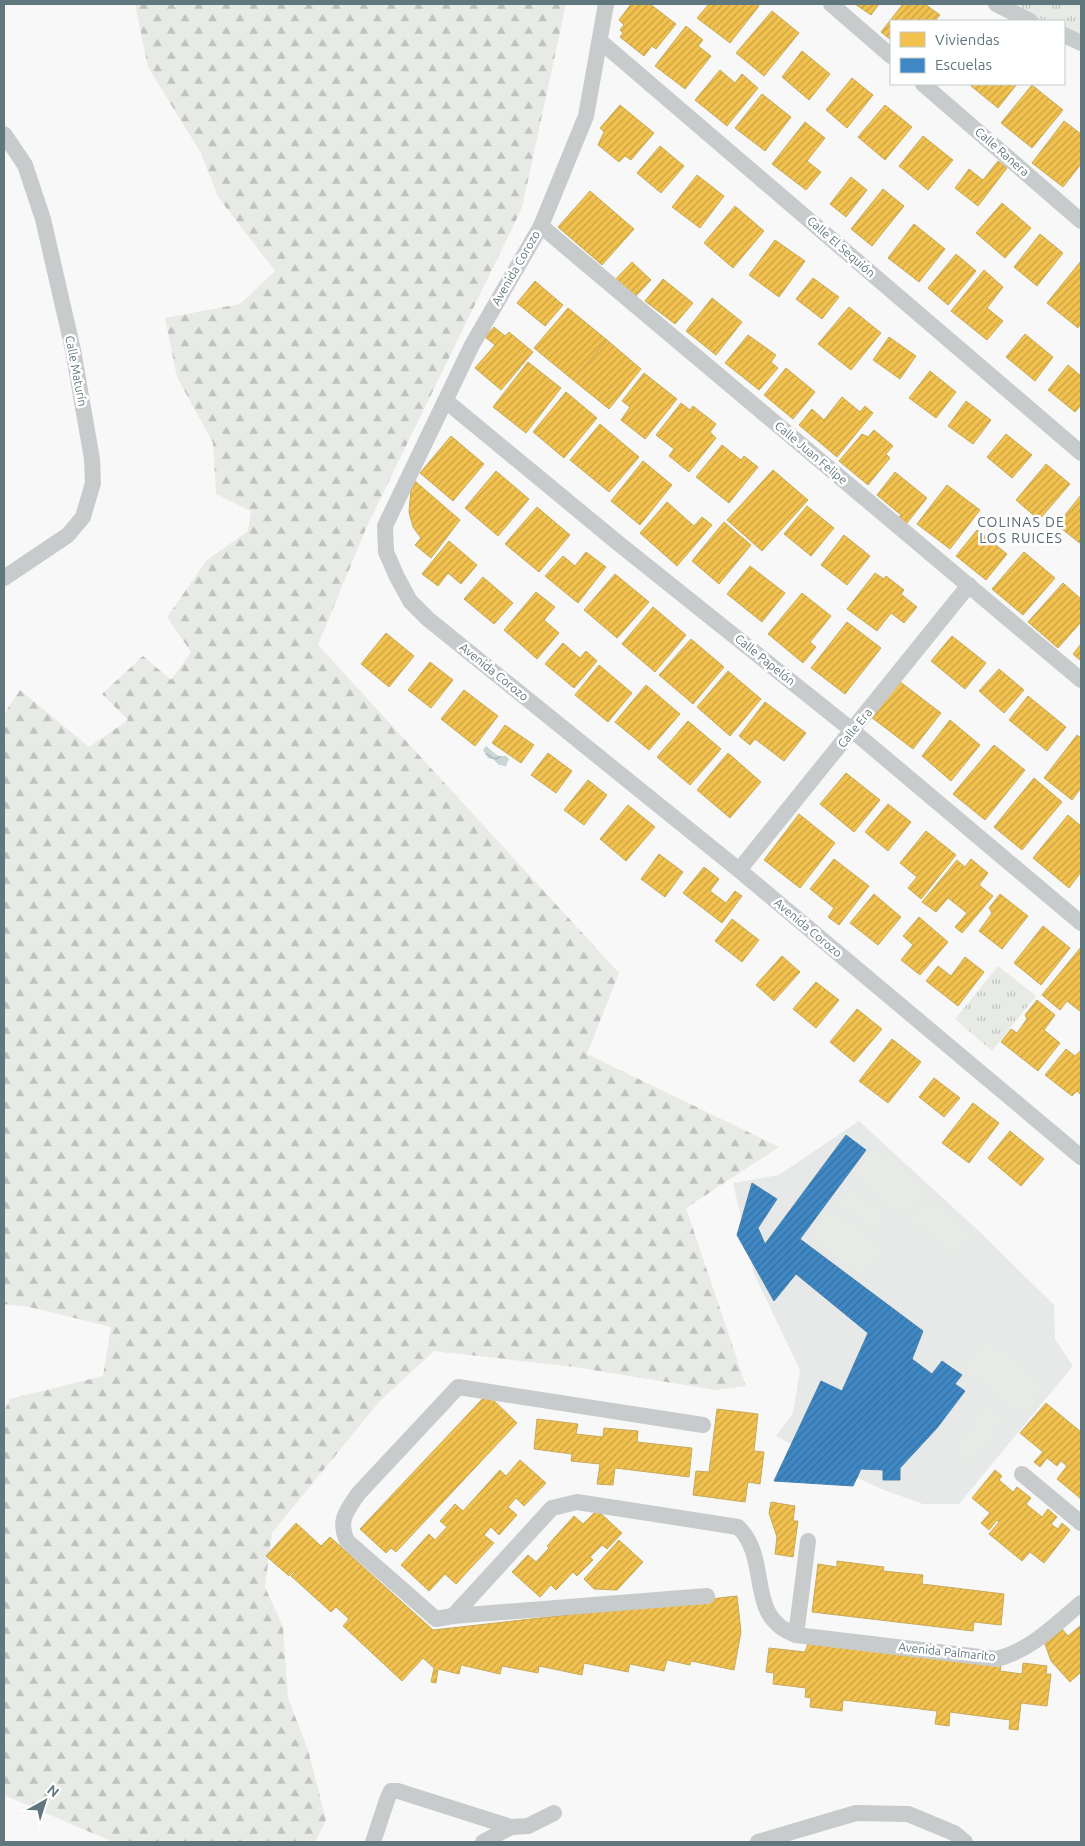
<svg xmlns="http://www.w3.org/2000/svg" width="1085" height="1846" font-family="Ubuntu,sans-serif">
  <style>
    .built { fill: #e6e9e8 }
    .grass { fill: url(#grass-tufts) }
    .forest { fill: url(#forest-firs) }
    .garden { fill: #e8eae5 }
    .water { fill: url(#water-waves) }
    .homes { fill: url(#homes-hatch); stroke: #c6ab5c }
    .schools { fill: url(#schools-hatch); stroke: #4983af }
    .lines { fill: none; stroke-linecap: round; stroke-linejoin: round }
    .street { stroke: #c8cbcc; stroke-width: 16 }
    .labels { text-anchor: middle; stroke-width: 5; stroke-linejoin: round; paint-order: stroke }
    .street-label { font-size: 12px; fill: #5f777d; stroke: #fff }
    .neighbourhood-label { font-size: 14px; letter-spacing: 1px; fill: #56696e; stroke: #fff }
  </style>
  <defs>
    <pattern id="grass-tufts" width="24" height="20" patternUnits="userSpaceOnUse" patternTransform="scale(1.25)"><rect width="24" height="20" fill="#e8eae5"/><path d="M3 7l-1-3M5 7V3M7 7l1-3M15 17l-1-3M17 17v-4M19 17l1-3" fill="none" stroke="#bfc2bf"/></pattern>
    <pattern id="forest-firs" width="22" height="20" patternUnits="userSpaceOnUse" patternTransform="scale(1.25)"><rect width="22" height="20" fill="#e8eae5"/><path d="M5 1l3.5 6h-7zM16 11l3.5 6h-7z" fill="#bfc2bf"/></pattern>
    <pattern id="water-waves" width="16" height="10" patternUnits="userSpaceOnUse" patternTransform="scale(1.25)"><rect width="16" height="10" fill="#cad6d6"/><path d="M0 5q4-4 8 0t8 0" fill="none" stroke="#a7b2b3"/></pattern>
    <pattern id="homes-hatch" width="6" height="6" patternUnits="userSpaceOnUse" patternTransform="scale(1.25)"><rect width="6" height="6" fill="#f2c14e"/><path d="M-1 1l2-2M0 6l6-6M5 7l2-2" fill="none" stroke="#c7a246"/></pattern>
    <pattern id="schools-hatch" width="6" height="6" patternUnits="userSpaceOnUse" patternTransform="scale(1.25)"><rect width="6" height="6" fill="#3f88c5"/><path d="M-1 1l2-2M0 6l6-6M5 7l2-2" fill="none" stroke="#366f9d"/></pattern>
  </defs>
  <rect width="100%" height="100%" fill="#f8f8f8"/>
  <polygon class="built" points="859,1121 983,1235 1054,1305 1055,1339 1073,1366 959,1504 923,1504 884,1490 836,1468 776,1436 793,1413 800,1370 754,1274 733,1183 779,1175"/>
  <g class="grass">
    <polygon points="998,4 1081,4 1081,38 1064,34 1064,21 1030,21"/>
    <polygon points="998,966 1036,996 992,1051 955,1019"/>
  </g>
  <polygon class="forest" points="135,4 566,4 522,208 367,526 318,645 619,973 587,1054 779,1147 686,1208 746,1386 715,1390 575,1367 434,1351 379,1402 272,1533 265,1587 283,1627 288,1698 308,1750 326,1820 315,1842 113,1842 4,1795 4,1411 10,1399 103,1376 111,1327 29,1307 4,1304 4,714 20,690 89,747 128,720 102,694 143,656 171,680 191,652 167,617 207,560 248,531 251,511 216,494 213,443 177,377 165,318 240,304 275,271 218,197 201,153 148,67"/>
  <g class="garden">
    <polygon points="875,1146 929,1190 905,1219 851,1174"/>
    <polygon points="850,1186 887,1216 873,1232 837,1202"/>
    <polygon points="927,1197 973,1235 955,1257 909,1219"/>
    <polygon points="831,1207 884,1249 861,1278 808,1236"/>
    <polygon points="988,1340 1045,1386 1022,1416 964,1369"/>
    <polygon points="988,1405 1006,1418 969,1466 951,1453"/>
  </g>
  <polygon class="water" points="486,746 498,756 506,756 509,759 506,766 499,765 493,759 488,758 483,750"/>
  <g class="homes">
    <polygon points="631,4 650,4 676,24 656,49 652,46 644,56 620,37 623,33 620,30 624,25 619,20"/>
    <polygon points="709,4 757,4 759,6 730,43 697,18"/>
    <polygon points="855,4 879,4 871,15"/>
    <polygon points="903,4 925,4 940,15 935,21 891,21 891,40 881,32"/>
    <polygon points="772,11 799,33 764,76 736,53"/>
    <polygon points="686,26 703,40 698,46 711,56 685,89 655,66"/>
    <polygon points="802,51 830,74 809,100 782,77"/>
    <polygon points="720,70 735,83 742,74 758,88 727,126 695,100"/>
    <polygon points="852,78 873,95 847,128 826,110"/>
    <polygon points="972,84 1017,84 998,108 971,86"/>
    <polygon points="1032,85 1063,110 1032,148 1001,123"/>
    <polygon points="762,94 791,117 765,151 735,128"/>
    <polygon points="620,105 654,133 631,160 625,156 619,162 598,145 604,132 600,128"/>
    <polygon points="885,105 912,127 885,160 858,137"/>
    <polygon points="1064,121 1081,134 1081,164 1063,187 1032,163"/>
    <polygon points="805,122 825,138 807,161 821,172 806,190 772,164"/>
    <polygon points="923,136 953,160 928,190 899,166"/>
    <polygon points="660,146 684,166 661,193 637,173"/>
    <polygon points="998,161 1007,168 978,206 955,188 969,169 983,180"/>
    <polygon points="697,175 724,196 700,228 672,207"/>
    <polygon points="851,177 867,190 846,217 830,204"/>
    <polygon points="883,189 904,206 872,246 851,229"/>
    <polygon points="590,191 634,229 602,265 558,227"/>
    <polygon points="1002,203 1031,228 1005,258 976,233"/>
    <polygon points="735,206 764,231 733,268 704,243"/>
    <polygon points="914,224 945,249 919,282 888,258"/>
    <polygon points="1040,234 1063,253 1037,286 1014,267"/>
    <polygon points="775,240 805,261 779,297 749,275"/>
    <polygon points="956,254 976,271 948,305 928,288"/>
    <polygon points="1081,261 1081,323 1078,328 1047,303"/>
    <polygon points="632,262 651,280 633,299 614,281"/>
    <polygon points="984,270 1003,287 987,308 1003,321 987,340 951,311"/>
    <polygon points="813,278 839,297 822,319 796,299"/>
    <polygon points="663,279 693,303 675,324 645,301"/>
    <polygon points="535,281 563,305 545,326 517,303"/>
    <polygon points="712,298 742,322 716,355 686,331"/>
    <polygon points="849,307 881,333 851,370 818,344"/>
    <polygon points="568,308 607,340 573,380 534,348"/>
    <polygon points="494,327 505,336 509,332 533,352 501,390 475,368 495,345 485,337"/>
    <polygon points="1025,334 1053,357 1035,381 1006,357"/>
    <polygon points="748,335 776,355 771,362 778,368 759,390 725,363"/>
    <polygon points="889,337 916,356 900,379 873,360"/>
    <polygon points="607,340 641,369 609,409 573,380"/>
    <polygon points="528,362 561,388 526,433 493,407"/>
    <polygon points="1068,365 1081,376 1081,405 1075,412 1048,390"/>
    <polygon points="786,368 815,392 793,419 764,395"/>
    <polygon points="930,371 956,392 936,418 909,398"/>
    <polygon points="644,373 677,399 645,439 621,420 630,407 622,401"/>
    <polygon points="566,392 597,418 564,458 533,432"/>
    <polygon points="842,397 860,412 865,406 873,413 837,457 799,425 812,409 824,420"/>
    <polygon points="966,401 991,420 973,444 948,426"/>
    <polygon points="681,403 690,410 693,406 716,424 710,432 716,438 689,472 669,456 674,449 656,435"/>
    <polygon points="600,424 639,457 609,492 570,460"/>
    <polygon points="874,430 893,446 886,454 890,458 868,485 839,461 862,434 868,437"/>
    <polygon points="1006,434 1032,455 1012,478 987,457"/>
    <polygon points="451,436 484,464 453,501 420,473"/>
    <polygon points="722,445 741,460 744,456 758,467 729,503 696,477"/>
    <polygon points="643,461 672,485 640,525 611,501"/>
    <polygon points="1046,464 1070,484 1039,520 1016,500"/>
    <polygon points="773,470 808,500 762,551 727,520"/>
    <polygon points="496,471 529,499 498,536 465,508"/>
    <polygon points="895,472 927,498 903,528 895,522 901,515 877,495"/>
    <polygon points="415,481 460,520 431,558 415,545 421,538 413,527 409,512 411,489"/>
    <polygon points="947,485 980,510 950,549 917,524"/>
    <polygon points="1081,495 1081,544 1057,525"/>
    <polygon points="667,502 694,526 702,517 712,525 677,566 640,533"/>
    <polygon points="807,506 834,528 811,556 784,534"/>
    <polygon points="537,507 570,535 539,572 505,544"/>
    <polygon points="724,522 751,545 719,584 692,561"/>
    <polygon points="977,530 1007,554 986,580 956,556"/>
    <polygon points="844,535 870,556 847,585 821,565"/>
    <polygon points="449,541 477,565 461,584 448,573 438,586 422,574"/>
    <polygon points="586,552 606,567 578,603 545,576 563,556 575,566"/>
    <polygon points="1024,552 1055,578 1023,615 992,589"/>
    <polygon points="750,566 785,593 762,622 727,594"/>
    <polygon points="875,573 884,579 886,576 904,590 901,594 917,607 904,623 891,613 877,631 847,609"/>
    <polygon points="615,574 649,602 617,638 584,610"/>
    <polygon points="483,577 513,603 494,624 464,599"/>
    <polygon points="1063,583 1081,599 1081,622 1058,648 1028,622"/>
    <polygon points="536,592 555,607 544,620 559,633 537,659 504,630"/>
    <polygon points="802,593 831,616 810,642 816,647 803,663 768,634"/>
    <polygon points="653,607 686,635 655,672 622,644"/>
    <polygon points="847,622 881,648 845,694 811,668"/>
    <polygon points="386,633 414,656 389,687 361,664"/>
    <polygon points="952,636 986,663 965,689 931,661"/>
    <polygon points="691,639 724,667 693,704 659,675"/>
    <polygon points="563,643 580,658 586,651 597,661 574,688 545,664"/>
    <polygon points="1081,644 1081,661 1073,654"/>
    <polygon points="430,662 453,680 431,708 408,690"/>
    <polygon points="599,665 632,693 608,722 575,695"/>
    <polygon points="999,669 1024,690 1004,713 979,691"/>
    <polygon points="728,671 761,699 730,736 697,707"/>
    <polygon points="899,681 941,713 913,749 871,717"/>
    <polygon points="646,685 680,714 649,750 615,722"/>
    <polygon points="464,690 498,716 475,746 441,719"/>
    <polygon points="1028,696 1066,727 1047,751 1009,720"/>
    <polygon points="765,702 806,733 784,761 755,739 750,745 739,736"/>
    <polygon points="950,720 980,745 951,781 922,756"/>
    <polygon points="688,721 721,749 690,785 657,757"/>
    <polygon points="505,725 534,745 521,763 492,743"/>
    <polygon points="1077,735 1081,738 1081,788 1072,800 1044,778"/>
    <polygon points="994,745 1025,770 985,820 953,794"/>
    <polygon points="548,753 572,771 556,793 531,775"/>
    <polygon points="728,753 761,782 730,818 697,790"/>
    <polygon points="846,773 880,800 854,832 820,804"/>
    <polygon points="1034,778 1062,802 1022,850 994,827"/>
    <polygon points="588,780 607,795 584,825 564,810"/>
    <polygon points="888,804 911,822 888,851 865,832"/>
    <polygon points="628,805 655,827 626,861 600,839"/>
    <polygon points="799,814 835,843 800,888 764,860"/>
    <polygon points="1068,815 1081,826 1081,872 1069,888 1033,858"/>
    <polygon points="926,831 956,855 921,899 908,888 917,877 900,863"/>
    <polygon points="659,854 683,872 665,897 641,879"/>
    <polygon points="834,859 869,886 839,925 828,917 834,908 810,889"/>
    <polygon points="971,859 988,873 979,885 993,896 962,933 955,927 967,913 948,898 936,912 922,902 957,860 965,867"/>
    <polygon points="704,867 719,879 710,891 726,903 735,891 742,896 722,923 683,893"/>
    <polygon points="874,894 901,917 878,945 850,923"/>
    <polygon points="1000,894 1028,916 1002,949 979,931 992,913 989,908"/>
    <polygon points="919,917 948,942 920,975 901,960 913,945 903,936"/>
    <polygon points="732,919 759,940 742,962 715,941"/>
    <polygon points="1043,926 1070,948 1041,985 1014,963"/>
    <polygon points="1081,947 1081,1012 1067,1001 1060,1010 1042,995"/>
    <polygon points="782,956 800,972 774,1001 756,985"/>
    <polygon points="965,957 984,972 958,1006 926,981 938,966 951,976"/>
    <polygon points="816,982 839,1000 816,1028 793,1009"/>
    <polygon points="1037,1000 1055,1015 1044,1030 1060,1043 1038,1071 1001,1042 1011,1029 1017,1033 1027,1019 1025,1015"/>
    <polygon points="857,1009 882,1029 854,1062 830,1042"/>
    <polygon points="892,1039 921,1062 888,1103 859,1081"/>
    <polygon points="1066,1049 1075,1056 1081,1050 1081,1095 1077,1091 1072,1096 1045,1075"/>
    <polygon points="934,1078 960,1098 944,1117 919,1097"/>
    <polygon points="973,1103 999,1123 969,1163 942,1143"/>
    <polygon points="1010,1131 1044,1159 1021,1186 988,1158"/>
    <polygon points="487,1394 517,1423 396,1552 391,1548 386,1553 360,1529"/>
    <polygon points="1046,1403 1081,1432 1081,1499 1057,1479 1067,1466 1061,1461 1057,1466 1047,1458 1040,1467 1034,1462 1043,1452 1020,1433"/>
    <polygon points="717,1409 758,1414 754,1451 764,1452 760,1484 748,1482 745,1502 693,1495 696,1471 709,1472"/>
    <polygon points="537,1419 578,1424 576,1434 603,1437 604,1428 638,1431 637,1442 692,1448 689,1477 615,1468 613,1485 597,1484 600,1464 571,1461 572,1454 534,1449"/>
    <polygon points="520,1460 546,1483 524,1506 516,1498 508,1507 517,1515 499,1535 491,1527 484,1535 494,1543 456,1584 445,1574 429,1591 401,1565 429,1534 435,1540 447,1527 440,1521 455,1504 463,1511 500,1470 506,1476"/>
    <polygon points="995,1470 1002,1476 999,1480 1013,1492 1017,1487 1031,1498 1026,1504 1042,1517 1048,1509 1057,1517 1051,1524 1058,1529 1062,1523 1070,1530 1044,1563 1030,1552 1022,1561 989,1534 999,1522 997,1520 989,1530 981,1523 990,1513 972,1498"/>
    <polygon points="771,1502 795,1506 793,1521 798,1521 793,1557 775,1554 777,1537 769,1513"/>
    <polygon points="597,1510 622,1533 607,1549 602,1545 590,1557 593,1560 577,1576 573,1572 556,1590 551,1585 540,1597 512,1572 528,1555 536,1562 549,1548 547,1546 574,1516 583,1524"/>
    <polygon points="296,1523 321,1546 330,1537 433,1630 737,1596 741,1632 734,1670 691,1661 690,1665 667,1660 664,1671 630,1664 628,1672 584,1663 582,1675 539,1666 538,1673 502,1666 500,1674 461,1665 459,1674 438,1669 436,1683 431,1682 434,1668 423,1658 402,1681 343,1626 349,1619 336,1607 331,1612 291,1576 295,1572 294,1571 289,1576 266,1556"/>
    <polygon points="619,1540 643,1562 617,1590 594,1589 584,1579"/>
    <polygon points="837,1561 884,1567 883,1571 923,1575 922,1584 1004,1594 1001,1625 974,1622 973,1631 812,1612 818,1564 837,1567"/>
    <polygon points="1080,1626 1081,1672 1070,1682 1051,1661 1045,1644 1062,1629 1068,1636"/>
    <polygon points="809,1641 1001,1666 1000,1671 1022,1674 1023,1663 1047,1666 1046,1674 1051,1674 1047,1706 1021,1703 1018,1730 1009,1729 1010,1720 950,1712 949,1726 935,1724 937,1711 843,1700 842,1711 810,1707 811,1698 805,1697 806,1688 773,1684 774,1673 766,1672 769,1648 805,1652"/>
  </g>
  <polygon class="schools" points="846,1135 866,1150 800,1239 923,1331 912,1359 932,1374 942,1361 962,1375 955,1384 965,1391 937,1428 900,1468 900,1480 883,1480 883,1470 861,1469 853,1486 774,1481 821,1381 842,1391 868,1333 796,1274 774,1301 737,1235 752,1183 777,1199 758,1228 765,1244"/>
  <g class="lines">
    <g class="street">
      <polyline points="606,4 586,116 541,226 472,345 385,526 386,552 397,577 410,601 428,619 739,870 1081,1157"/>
      <polyline points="831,4 891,56"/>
      <polyline points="996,4 1030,21"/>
      <polyline points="1064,35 1081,43"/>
      <polyline points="600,41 1081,453"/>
      <polyline points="923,84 1081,221"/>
      <polyline points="4,134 25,165 43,219 73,350 92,459 93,483 83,517 68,535 4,578"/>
      <polyline points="541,226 1081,680"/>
      <polyline points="446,401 618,543 853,731 1081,923"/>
      <polyline points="739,870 969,585"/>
      <path d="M703,1425L458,1387L358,1494C346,1512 338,1520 347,1541L436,1619L453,1616L707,1596"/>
      <polyline points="1022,1474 1081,1523"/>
      <path d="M453,1616L552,1508L577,1502L738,1527C772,1559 744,1617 796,1635L997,1659C1031,1650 1055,1625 1081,1603"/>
      <polyline points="796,1635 808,1541"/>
      <polyline points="373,1842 388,1797 391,1791 398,1791 511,1827"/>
      <polyline points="483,1842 511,1827 528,1826 554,1813"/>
      <polyline points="758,1842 856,1813 908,1814 954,1833 965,1842"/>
    </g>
  </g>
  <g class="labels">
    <g class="street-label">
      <text transform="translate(1002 152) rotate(41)" y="4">Calle Ranera</text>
      <text transform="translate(841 247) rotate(41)" y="4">Calle El Sequión</text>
      <text transform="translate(516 268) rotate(-60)" y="4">Avenida Corozo</text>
      <text transform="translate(76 371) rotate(79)" y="4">Calle Maturín</text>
      <text transform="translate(811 453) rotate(40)" y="4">Calle Juan Felipe</text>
      <text transform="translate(765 660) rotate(39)" y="4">Calle Papelón</text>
      <text transform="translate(494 672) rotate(39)" y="4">Avenida Corozo</text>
      <text transform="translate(855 728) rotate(-51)" y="4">Calle Era</text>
      <text transform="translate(808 928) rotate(40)" y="4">Avenida Corozo</text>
      <text transform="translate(947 1652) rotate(6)" y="4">Avenida Palmarito</text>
    </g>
    <g class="neighbourhood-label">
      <text x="1021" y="527">COLINAS DE<tspan x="1021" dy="16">LOS RUICES</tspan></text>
    </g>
  </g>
  <rect width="1085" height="1846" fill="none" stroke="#5f777d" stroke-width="10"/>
  <rect x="890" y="20" width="175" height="65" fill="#ffffff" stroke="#bfc9cb"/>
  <rect x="900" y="32" width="25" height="15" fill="#f2c14e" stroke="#bfc9cb"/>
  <text x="935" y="45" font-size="15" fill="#5f777d">Viviendas</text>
  <rect x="900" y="58" width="25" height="15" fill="#3f88c5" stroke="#bfc9cb"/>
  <text x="935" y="70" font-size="15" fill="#5f777d">Escuelas</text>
  <g transform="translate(45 1801) rotate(39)" stroke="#ffffff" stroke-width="4" paint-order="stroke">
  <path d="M0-4L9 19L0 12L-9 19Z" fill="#5f777d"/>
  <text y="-8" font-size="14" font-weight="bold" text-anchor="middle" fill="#5f777d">N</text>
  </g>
</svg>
